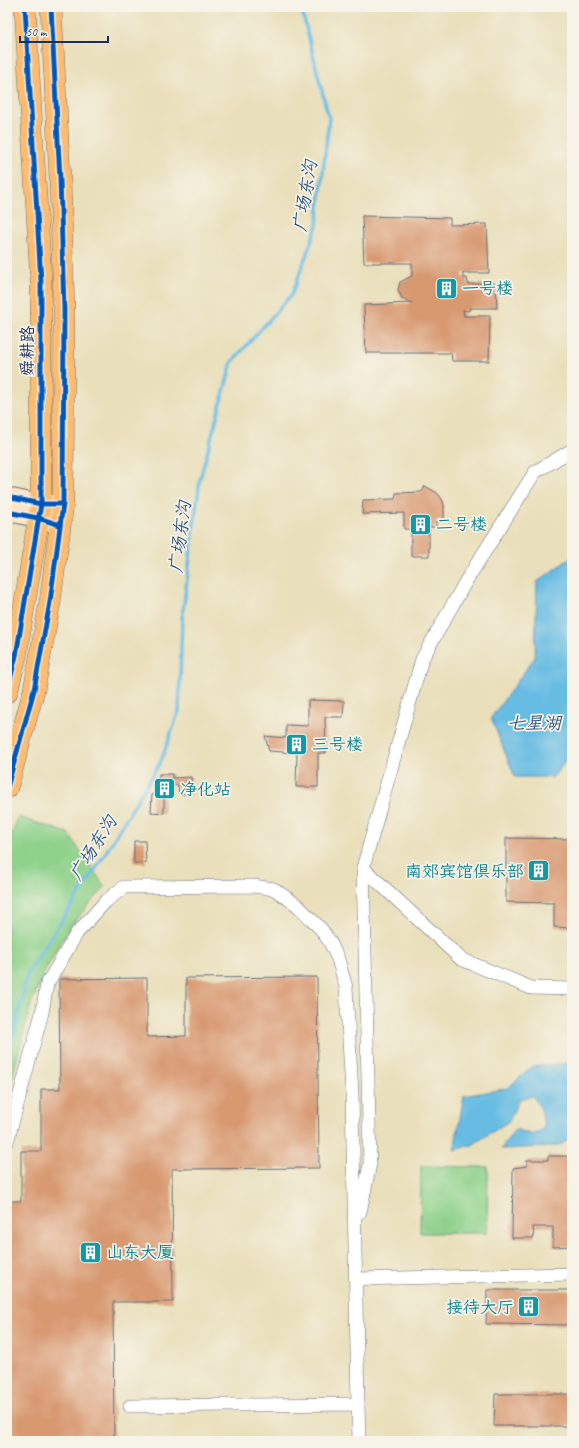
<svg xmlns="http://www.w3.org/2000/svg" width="579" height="1448" font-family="Caveat,'LXGW WenKai TC',sans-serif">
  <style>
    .green { fill: #8fd28b; stroke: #558074 }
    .water { fill: #66bce3; stroke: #4076a0 }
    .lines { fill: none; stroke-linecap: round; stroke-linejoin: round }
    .stream { stroke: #66bce3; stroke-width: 3.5 }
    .building { fill: #d89971 }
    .minor-casing { stroke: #636d7e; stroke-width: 14 }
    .secondary-casing { stroke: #636d7e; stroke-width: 20 }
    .primary-casing { stroke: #636d7e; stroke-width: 22 }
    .minor { stroke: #fff; stroke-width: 13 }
    .secondary { stroke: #ffe4c6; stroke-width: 18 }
    .primary { stroke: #febc70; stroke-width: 21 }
    .cycleway-casing { stroke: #f7f3e8; stroke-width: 8 }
    .cycleway { stroke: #0057b8; stroke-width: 5 }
    .labels { text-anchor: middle; stroke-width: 3.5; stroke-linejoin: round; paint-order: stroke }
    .culture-label { font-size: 17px; fill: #0d838f; stroke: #f7f3e8; text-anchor: start }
    .street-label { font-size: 17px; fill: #1b2f5e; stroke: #f7f3e8 }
    .water-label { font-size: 18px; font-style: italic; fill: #325986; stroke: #f7f3e8 }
  </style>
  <rect width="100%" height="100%" fill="#f7f3e8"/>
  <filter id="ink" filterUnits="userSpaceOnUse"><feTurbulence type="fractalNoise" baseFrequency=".025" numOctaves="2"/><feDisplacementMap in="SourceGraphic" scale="8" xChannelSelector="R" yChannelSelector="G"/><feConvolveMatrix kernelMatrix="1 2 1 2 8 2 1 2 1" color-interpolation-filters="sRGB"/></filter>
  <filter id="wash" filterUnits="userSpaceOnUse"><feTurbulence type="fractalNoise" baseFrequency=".012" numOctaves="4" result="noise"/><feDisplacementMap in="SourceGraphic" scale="16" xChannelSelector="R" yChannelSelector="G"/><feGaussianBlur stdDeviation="0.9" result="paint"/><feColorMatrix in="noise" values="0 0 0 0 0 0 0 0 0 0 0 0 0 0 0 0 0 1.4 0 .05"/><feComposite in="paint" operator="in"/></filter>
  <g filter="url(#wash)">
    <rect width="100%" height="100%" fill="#e9dfba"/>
    <g class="green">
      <polygon points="18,817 68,833 105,887 70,926 47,967 31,1004 7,1098 7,849"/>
      <polygon points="421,1166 488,1167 487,1233 420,1233"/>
    </g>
    <g class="water">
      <polygon points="572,557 572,754 553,777 515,777 491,718 535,657 537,582"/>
      <polygon points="569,1063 572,1064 572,1136 562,1144 548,1147 501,1149 515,1129 534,1135 544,1128 542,1111 533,1096 519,1099 509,1121 472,1145 454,1150 464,1096 508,1088 531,1067"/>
    </g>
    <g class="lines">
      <polyline class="stream" points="7,1062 28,972 102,859 161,761 179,711 182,619 200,479 232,362 292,294 317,226 329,119 301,7"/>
    </g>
    <g id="blocks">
      <g class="building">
        <polygon points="362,216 450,218 450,225 487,224 489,273 463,273 463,278 467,278 468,284 496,284 497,308 469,308 469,311 463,310 464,316 490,316 489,361 452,361 451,353 366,353 364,305 412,303 402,298 398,290 400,282 412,276 412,263 364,263"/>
        <polygon points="425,486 437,493 442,499 444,505 444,521 436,521 436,527 429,527 429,556 411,556 411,529 404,529 404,513 362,514 363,500 395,499 396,493 422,492"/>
        <polygon points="308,700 344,701 343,717 325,717 326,753 318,753 318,787 296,787 297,753 269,751 265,736 286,738 286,725 308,726"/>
        <polygon points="159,774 172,774 172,778 191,777 191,794 179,794 178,785 171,785 172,796 164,795 164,813 151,812 152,794 157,795"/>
        <polygon points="506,838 572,839 572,928 554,927 554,903 506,902"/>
        <polygon points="134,841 145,841 146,863 134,863"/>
        <polygon points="317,977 319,1168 172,1169 173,1302 113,1302 114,1441 7,1441 7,1201 21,1201 21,1151 41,1151 41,1089 60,1089 59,979 147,978 147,1037 186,1036 186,978"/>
        <polygon points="548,1156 572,1156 572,1246 553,1247 553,1227 533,1227 534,1238 512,1238 513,1168 527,1166 527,1160 548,1160"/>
        <polygon points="487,1290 572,1290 572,1325 486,1324"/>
        <polygon points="495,1394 572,1394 572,1426 494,1426"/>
      </g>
    </g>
  </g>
  <g filter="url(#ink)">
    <use href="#blocks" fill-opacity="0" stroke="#636d7e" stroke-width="1"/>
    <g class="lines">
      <defs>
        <g id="minor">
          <polyline points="363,868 461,959 531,988 572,989"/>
          <polyline points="7,1142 42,1013 47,984 77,933 106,901 124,887 253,886 274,889 297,905 321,929 330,942 338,959 346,987 352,1093 358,1404"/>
          <polyline points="360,1212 370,1164 363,868 422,659 466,581 535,472 572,450"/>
          <polyline points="356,1279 572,1274"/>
          <polyline points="130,1406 358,1404 359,1441"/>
        </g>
        <g id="secondary">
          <polyline points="7,497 41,504 63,504"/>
          <polyline points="7,512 38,518 60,525"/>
        </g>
        <g id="primary">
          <polyline points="7,692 16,656 41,504 41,282 25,7"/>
          <polyline points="7,788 34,690 50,602 63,504 64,309 60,179 51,7"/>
        </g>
      </defs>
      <use href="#minor" class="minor-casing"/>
      <use href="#secondary" class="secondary-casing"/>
      <use href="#primary" class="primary-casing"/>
      <use href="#minor" class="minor"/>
      <use href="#secondary" class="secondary"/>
      <use href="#primary" class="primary"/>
      <defs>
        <g id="cycleway">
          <polyline points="7,497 41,504 63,504"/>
          <polyline points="7,512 38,518 60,525"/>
          <polyline points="7,692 16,656 41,504 41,282 25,7"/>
          <polyline points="7,788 34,690 50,602 63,504 64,309 60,179 51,7"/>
        </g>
      </defs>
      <use href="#cycleway" class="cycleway-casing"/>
      <use href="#cycleway" class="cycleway"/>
    </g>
  </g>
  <defs>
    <symbol id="building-square" viewBox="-11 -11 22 22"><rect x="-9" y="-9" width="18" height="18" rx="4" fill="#0f9aa8" stroke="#f7f3e8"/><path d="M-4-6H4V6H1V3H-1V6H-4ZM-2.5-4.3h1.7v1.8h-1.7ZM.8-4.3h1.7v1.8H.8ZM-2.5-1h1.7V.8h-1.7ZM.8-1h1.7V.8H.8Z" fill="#fff"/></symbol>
  </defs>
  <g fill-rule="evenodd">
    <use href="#building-square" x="434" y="276" width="25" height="25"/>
    <use href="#building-square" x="408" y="512" width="25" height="25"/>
    <use href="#building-square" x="284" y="732" width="25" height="25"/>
    <use href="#building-square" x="152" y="776" width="25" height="25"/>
    <use href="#building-square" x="526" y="858" width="25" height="25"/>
    <use href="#building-square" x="78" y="1240" width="25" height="25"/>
    <use href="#building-square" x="516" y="1294" width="25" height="25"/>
  </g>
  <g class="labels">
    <g class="culture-label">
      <text x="462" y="294">一号楼</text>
      <text x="436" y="530">二号楼</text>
      <text x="312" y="750">三号楼</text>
      <text x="180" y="795">净化站</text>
      <text x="524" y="877" text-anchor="end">南郊宾馆俱乐部</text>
      <text x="106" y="1258">山东大厦</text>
      <text x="514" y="1313" text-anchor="end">接待大厅</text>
    </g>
    <g class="street-label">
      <text transform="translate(27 351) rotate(-90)" y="6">舜耕路</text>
    </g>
    <g class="water-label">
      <text transform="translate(305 196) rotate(-81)" y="6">广场东沟</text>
      <text transform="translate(180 537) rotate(-83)" y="6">广场东沟</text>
      <text x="534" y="729">七星湖</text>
      <text transform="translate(93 848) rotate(-58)" y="6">广场东沟</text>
    </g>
  </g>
  <rect width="579" height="1448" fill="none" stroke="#f7f3e8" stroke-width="24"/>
  <path d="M20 36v6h88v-6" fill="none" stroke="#1b2f5e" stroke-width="2"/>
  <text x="26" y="36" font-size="12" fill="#1b2f5e" stroke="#f7f3e8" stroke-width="3" paint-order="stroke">50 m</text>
</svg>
